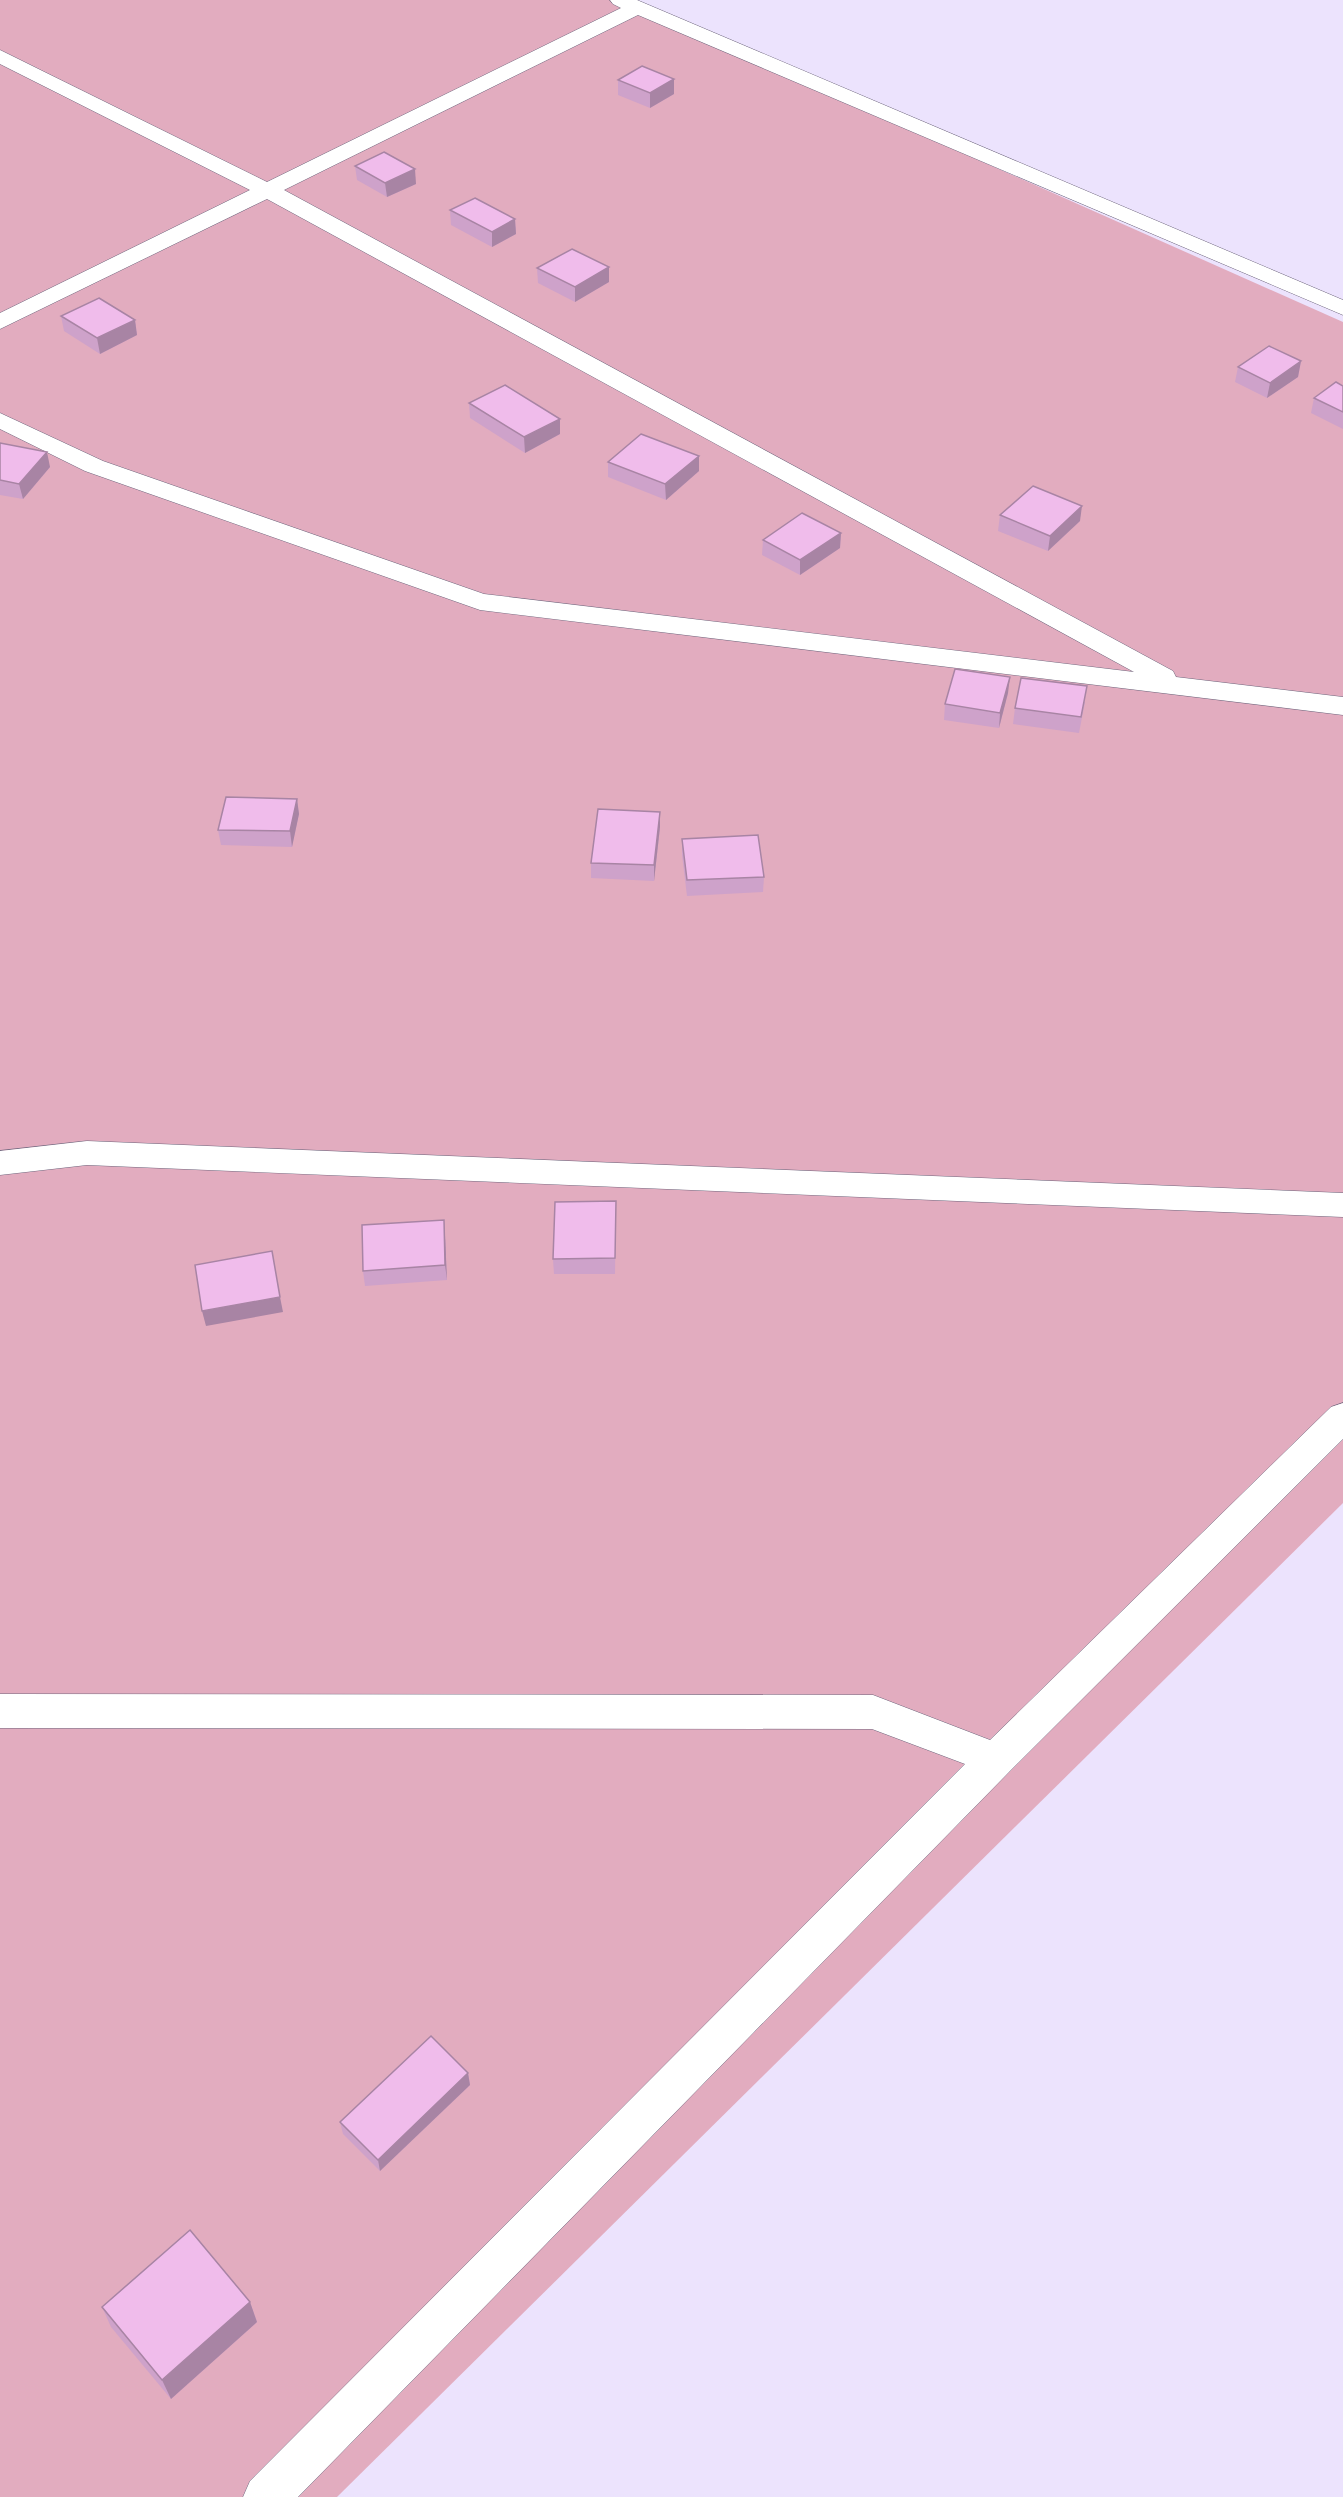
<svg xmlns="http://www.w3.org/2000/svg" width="1343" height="2497" font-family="Mulish,sans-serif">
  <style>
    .green { fill: #e2acbf }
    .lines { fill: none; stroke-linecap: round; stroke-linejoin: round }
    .minor-casing { stroke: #6e667d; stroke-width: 1 }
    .minor { fill: #fff; fill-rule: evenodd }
    .wall { fill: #cea2ca }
    .shaded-wall { fill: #a884a4 }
    .building { fill: #f0bceb; stroke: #a884a4; stroke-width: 1.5 }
  </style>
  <rect width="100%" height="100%" fill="#ece3fd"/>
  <polygon class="green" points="0,0 619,0 1343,322 1343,1503 337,2497 0,2497"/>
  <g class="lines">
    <defs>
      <g id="minor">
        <polygon points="610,0 637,0 1343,300 1343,315 638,15 284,190 1173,671 1176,677 1343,697 1343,715 480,610 85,471 0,429 0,413 103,461 484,594 1134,672 267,199 0,329 0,313 250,190 0,64 0,50 267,182 621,8 613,4"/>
        <polygon points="87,1141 1343,1193 1343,1217 87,1165 0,1175 0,1151"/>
        <polygon points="1343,1403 1343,1439 1010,1771 298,2497 243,2497 250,2481 965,1764 872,1729 0,1728 0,1694 873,1695 990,1740 1331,1407"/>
      </g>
    </defs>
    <use href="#minor" class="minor-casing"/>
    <use href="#minor" class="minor"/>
  </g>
  <g class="wall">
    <polygon points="618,80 674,94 650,108 618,95"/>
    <polygon points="355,166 416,184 387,197 357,180"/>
    <polygon points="450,210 515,219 516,234 492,247 451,225"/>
    <polygon points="537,268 609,282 575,302 538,283"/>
    <polygon points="61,316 135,320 137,335 100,354 64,331"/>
    <polygon points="1301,361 1298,377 1267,398 1235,382 1238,367"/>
    <polygon points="1343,386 1343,429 1311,413 1314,398"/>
    <polygon points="469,403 560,419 560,434 525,453 470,418"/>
    <polygon points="0,443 50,467 23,499 0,495"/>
    <polygon points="608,462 699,471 666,500 608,477"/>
    <polygon points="1000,515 1080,521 1048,551 998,531"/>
    <polygon points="841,533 840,548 800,575 762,555 763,540"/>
    <polygon points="1008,693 999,728 944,720 945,704"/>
    <polygon points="1085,702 1079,733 1013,724 1015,708"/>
    <polygon points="297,799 299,814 292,847 221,845 218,830"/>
    <polygon points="660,827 654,881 591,878 591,863"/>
    <polygon points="682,839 764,877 763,892 687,896 682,855"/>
    <polygon points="616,1201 615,1274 554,1274 553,1259"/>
    <polygon points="444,1220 445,1236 447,1280 365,1286 363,1271"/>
    <polygon points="468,2073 470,2085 380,2171 343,2134 340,2122"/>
    <polygon points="250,2302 257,2322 171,2399 111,2327 102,2307"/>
  </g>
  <g class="shaded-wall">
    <polygon points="674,79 674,94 650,108 650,93"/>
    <polygon points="415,169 416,184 387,197 385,183"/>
    <polygon points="515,219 516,234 492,247 492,232"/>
    <polygon points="609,267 609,282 575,302 575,287"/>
    <polygon points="135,320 137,335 100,354 97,338"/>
    <polygon points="1301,361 1298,377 1267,398 1270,383"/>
    <polygon points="560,419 560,434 525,453 524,437"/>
    <polygon points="47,452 50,467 23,499 19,484"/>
    <polygon points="699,456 699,471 666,500 665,484"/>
    <polygon points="1082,506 1080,521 1048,551 1050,536"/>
    <polygon points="841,533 840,548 800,575 800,560"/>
    <polygon points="1010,677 1008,693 999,728 1000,713"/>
    <polygon points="297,799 299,814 292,847 290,831"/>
    <polygon points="660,812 660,827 654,881 654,865"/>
    <polygon points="444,1220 445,1236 447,1280 445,1265"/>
    <polygon points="280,1297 283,1312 206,1326 202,1311"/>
    <polygon points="468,2073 470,2085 380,2171 378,2160"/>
    <polygon points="250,2302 257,2322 171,2399 162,2380"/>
  </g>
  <g class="building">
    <polygon points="642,66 674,79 650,93 618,80"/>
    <polygon points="384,152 415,169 385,183 355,166"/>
    <polygon points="475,198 515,219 492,232 450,210"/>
    <polygon points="572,249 609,267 575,287 537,268"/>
    <polygon points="99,298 135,320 97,338 61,316"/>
    <polygon points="1269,346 1301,361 1270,383 1238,367"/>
    <polygon points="1336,382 1343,386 1343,412 1314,398"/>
    <polygon points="505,385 560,419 524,437 469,403"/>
    <polygon points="641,434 699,456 665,484 608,462"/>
    <polygon points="0,443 47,452 19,484 0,480"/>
    <polygon points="1033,486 1082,506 1050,536 1000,515"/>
    <polygon points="802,513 841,533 800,560 763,540"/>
    <polygon points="955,669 1010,677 1000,713 945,704"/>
    <polygon points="1021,678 1087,686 1081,717 1015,708"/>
    <polygon points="226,797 297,799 290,831 218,830"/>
    <polygon points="598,809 660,812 654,865 591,863"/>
    <polygon points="758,835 764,877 687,880 682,839"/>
    <polygon points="616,1201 615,1258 553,1259 555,1202"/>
    <polygon points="444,1220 445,1265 363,1271 362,1225"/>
    <polygon points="272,1251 280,1297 202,1311 195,1265"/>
    <polygon points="431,2036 468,2073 378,2160 340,2122"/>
    <polygon points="190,2230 250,2302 162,2380 102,2307"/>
  </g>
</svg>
